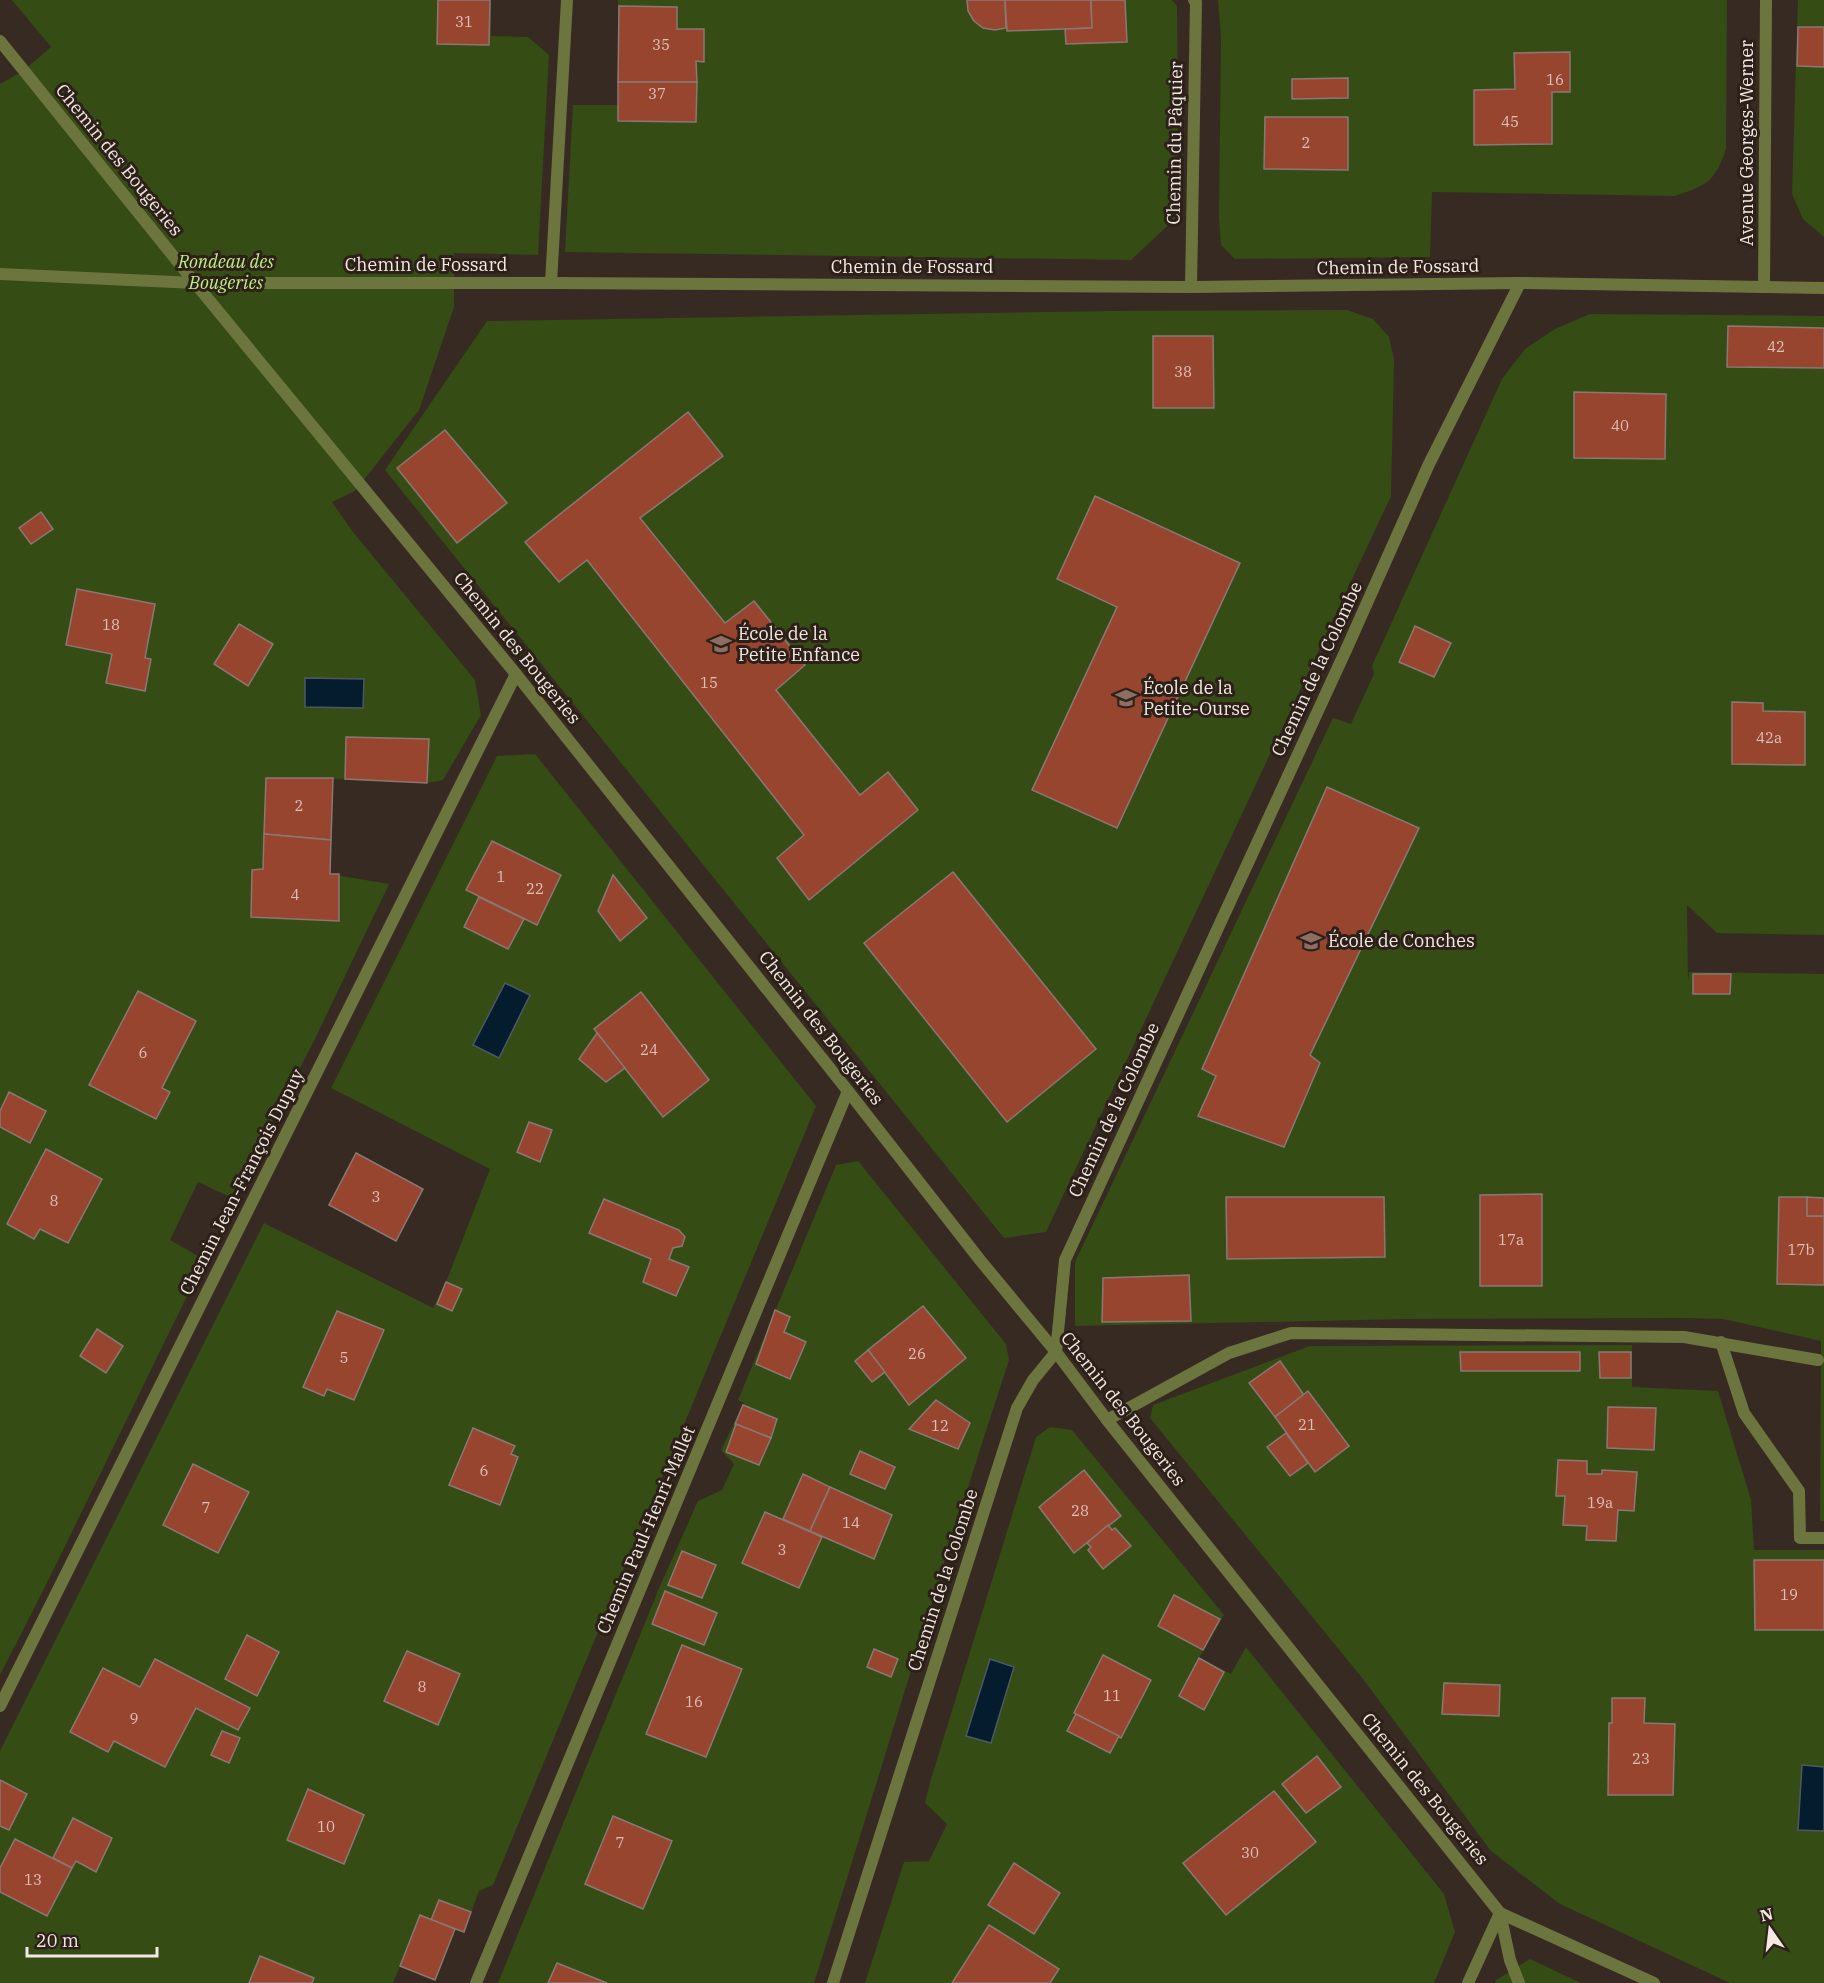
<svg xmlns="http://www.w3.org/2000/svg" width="1824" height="1983" font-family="'IBM Plex Serif',serif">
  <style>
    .green { fill: #354c15 }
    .water { fill: #051b2e; stroke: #4c5965; stroke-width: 1.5 }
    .building { fill: #984530; stroke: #8a7873; stroke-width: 1.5 }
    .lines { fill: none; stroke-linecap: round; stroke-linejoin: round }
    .service { stroke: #6c753e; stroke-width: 12 }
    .pedestrian { stroke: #6c753e; stroke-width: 12 }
    .minor { stroke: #6c753e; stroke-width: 12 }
    .labels { text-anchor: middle; stroke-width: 6; stroke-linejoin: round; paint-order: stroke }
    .number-label { font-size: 15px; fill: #dcc0b7 }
    .street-label { font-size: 18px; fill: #f3e9e4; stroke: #2d2019 }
    .park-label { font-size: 18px; font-style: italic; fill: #beef82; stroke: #2d2019 }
    .poi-label { font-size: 18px; fill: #f3e9e4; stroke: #2d2019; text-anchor: start }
  </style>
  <rect width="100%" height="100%" fill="#372a22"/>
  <g class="green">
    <path d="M12,0H491V36L528,37L549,55L538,255L454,253V307L419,410L355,491L332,502L353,532L475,680L481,715L443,780L427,783L333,779L330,874L389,884L314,1041L232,1198L198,1182L170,1240L205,1260C136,1398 71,1538 0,1675V84L23,71L51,47Z"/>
    <polygon points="618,0 1172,0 1177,6 1179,215 1131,260 565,252 573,105 618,105"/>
    <path d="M1218,0H1727L1726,149C1715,182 1707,185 1675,196L1432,192L1430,257L1235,259L1221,245L1219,218L1221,37Z"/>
    <polygon points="1798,0 1824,0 1824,237 1803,219 1792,194"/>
    <polygon points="1347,310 1373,319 1389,337 1394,360 1391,496 1046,1232 1004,1238 385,470 487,321 1109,311"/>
    <polygon points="1590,314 1824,316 1824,935 1717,933 1687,905 1688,980 1689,972 1824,974 1824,1521 1820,1521 1821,1341 1723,1319 1684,1318 1406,1319 1075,1326 1075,1262 1333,718 1351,724 1374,674 1372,666 1502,379 1525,349 1555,329"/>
    <polygon points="535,754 816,1106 493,1885 479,1891 464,1932 455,1930 435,1980 400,1966 393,1983 0,1983 0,1751 264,1223 433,1308 446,1282 490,1169 331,1088 497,756"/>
    <path d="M858,1161L1006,1344L1009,1360C941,1567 880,1776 814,1983H498L660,1586L698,1501L722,1490L734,1464L721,1450L744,1403L738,1400L836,1165Z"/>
    <polygon points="1632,1345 1632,1387 1718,1391 1751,1500 1754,1550 1824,1550 1824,1983 1730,1983 1560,1904 1491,1851 1363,1679 1150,1418 1153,1405 1310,1346"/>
    <polygon points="1050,1427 1072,1430 1224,1615 1199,1658 1231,1674 1246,1647 1444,1894 1455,1932 1434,1983 865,1983 904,1862 929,1861 947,1824 925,1803 931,1779 1036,1437"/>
    <polygon points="1530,1959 1581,1983 1495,1983 1496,1980"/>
  </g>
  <g class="water">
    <polygon points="305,678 364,679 363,708 305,707"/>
    <polygon points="505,983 530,995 499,1058 473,1045"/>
    <polygon points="990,1659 1014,1667 991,1743 966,1736"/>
    <polygon points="1802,1765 1824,1767 1824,1831 1798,1830"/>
  </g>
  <g class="building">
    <polygon points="438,0 490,0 489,45 437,44"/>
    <polygon points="967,0 1005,0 1006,28 995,30 983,28 974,21 968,11"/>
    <polygon points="1005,0 1091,0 1092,28 1007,31"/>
    <polygon points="1091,0 1125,0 1127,42 1066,44 1065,29 1092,28"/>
    <polygon points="619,6 677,7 677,29 704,29 704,62 696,61 697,82 618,82"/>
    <polygon points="1798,27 1824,27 1824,67 1797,66"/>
    <polygon points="1570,52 1570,92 1552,92 1552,144 1474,145 1474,90 1515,89 1514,53"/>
    <polygon points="1348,78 1348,98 1292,99 1292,79"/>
    <polygon points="618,82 697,82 696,122 618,121"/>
    <polygon points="1265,117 1348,117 1348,170 1264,169"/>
    <polygon points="1728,326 1824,328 1824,368 1727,367"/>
    <polygon points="1153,336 1213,336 1214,408 1153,408"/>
    <polygon points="1574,392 1666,394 1665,459 1574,458"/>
    <polygon points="688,412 723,456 640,518 725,623 754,601 805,665 776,690 860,795 888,772 918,810 809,900 777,858 804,835 587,560 559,582 525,542"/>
    <polygon points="445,430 507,503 457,543 397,468"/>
    <polygon points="1095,496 1240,563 1117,828 1032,790 1117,607 1057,579"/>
    <polygon points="41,512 53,529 31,544 19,528"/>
    <polygon points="77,589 155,604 145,658 151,659 145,691 106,683 112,654 66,645"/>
    <polygon points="239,624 273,644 248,686 214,664"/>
    <polygon points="1415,626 1451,643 1434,677 1399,662"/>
    <polygon points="1732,702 1763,703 1763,711 1805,712 1805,765 1732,764"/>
    <polygon points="346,737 429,739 427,783 345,779"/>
    <polygon points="266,778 333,778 331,840 264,834"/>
    <polygon points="1327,787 1419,828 1310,1055 1320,1063 1284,1147 1198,1116 1216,1076 1202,1069"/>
    <polygon points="264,834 331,840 330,874 339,874 339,921 251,917 252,870 263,869"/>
    <polygon points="492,841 561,875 537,925 466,890"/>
    <polygon points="953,872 1096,1049 1007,1122 864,943"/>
    <polygon points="613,875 647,918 620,941 598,911"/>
    <polygon points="479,897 524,919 508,949 464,927"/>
    <polygon points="1693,974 1731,974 1730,994 1693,994"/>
    <polygon points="138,991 196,1021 162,1088 170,1092 156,1119 89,1085"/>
    <polygon points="641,992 709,1080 663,1117 594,1029"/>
    <polygon points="597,1033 625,1068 606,1082 579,1059"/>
    <polygon points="9,1092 46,1111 30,1143 0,1127 0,1111"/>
    <polygon points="529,1122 552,1130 540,1162 517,1152"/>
    <polygon points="46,1149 102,1179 68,1243 40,1229 34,1239 7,1224"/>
    <polygon points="356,1153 423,1189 396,1241 329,1205"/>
    <polygon points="1542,1194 1542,1286 1480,1286 1480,1195"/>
    <polygon points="1226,1197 1384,1197 1385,1257 1227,1259"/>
    <polygon points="1779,1197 1807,1197 1807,1216 1824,1216 1824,1285 1777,1284"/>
    <polygon points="1807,1197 1824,1198 1824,1216 1807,1216"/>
    <polygon points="604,1199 679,1230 685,1237 682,1246 673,1248 669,1259 689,1267 676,1296 643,1282 651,1259 589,1233"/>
    <polygon points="1189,1275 1191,1321 1102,1322 1103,1278"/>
    <polygon points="446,1282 462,1289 452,1311 437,1304"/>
    <polygon points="923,1306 966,1358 909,1405 868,1350"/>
    <polygon points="775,1310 790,1317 784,1332 806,1342 790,1379 756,1364"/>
    <polygon points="337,1311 384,1330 354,1400 327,1389 324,1396 303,1387"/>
    <polygon points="97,1329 123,1346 106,1373 80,1356"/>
    <polygon points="868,1350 885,1372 872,1382 855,1361"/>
    <polygon points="1460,1352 1580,1352 1580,1371 1461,1371"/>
    <polygon points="1599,1352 1631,1352 1631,1378 1600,1378"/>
    <polygon points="1280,1361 1304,1395 1275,1417 1249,1383"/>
    <polygon points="1308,1391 1349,1446 1315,1472 1275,1417"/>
    <polygon points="936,1400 970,1423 958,1449 909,1429"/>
    <polygon points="743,1405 777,1419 771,1438 735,1424"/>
    <polygon points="1608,1407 1656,1408 1654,1450 1607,1448"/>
    <polygon points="736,1424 771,1438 759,1465 726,1452"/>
    <polygon points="473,1428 515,1446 511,1454 518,1457 500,1505 449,1485"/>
    <polygon points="1286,1433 1308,1463 1290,1476 1267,1447"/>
    <polygon points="860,1451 895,1467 885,1489 850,1474"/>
    <polygon points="1558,1460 1587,1461 1587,1474 1602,1474 1602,1470 1637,1472 1634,1511 1618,1510 1616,1541 1586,1540 1587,1526 1563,1525 1565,1496 1556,1496"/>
    <polygon points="193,1464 249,1492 218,1553 163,1525"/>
    <polygon points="1084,1470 1121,1516 1074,1553 1039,1507"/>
    <polygon points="803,1474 830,1487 810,1531 783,1519"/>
    <polygon points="830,1487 892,1515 874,1559 810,1531"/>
    <polygon points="765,1512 822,1537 799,1588 742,1563"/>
    <polygon points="1108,1525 1112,1530 1115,1528 1131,1546 1103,1569 1088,1550 1091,1547 1087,1543"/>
    <polygon points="682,1551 716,1565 702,1598 668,1585"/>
    <polygon points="1754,1560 1824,1560 1824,1630 1755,1630"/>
    <polygon points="665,1591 717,1613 704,1645 652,1624"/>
    <polygon points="1174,1595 1220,1619 1203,1650 1158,1626"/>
    <polygon points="247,1635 279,1652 257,1696 225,1679"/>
    <polygon points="682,1645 742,1669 706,1757 646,1734"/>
    <polygon points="874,1649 898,1659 891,1677 867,1667"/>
    <polygon points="407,1651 460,1674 438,1725 384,1701"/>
    <polygon points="1103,1655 1151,1680 1121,1738 1074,1713"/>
    <polygon points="1199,1658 1224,1672 1204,1710 1179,1696"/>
    <polygon points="155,1659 250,1708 238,1730 196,1708 165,1767 114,1741 108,1752 70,1732 103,1668 140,1687"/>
    <polygon points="1444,1683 1500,1685 1499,1716 1442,1714"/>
    <polygon points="1612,1698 1645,1698 1644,1723 1675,1724 1673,1795 1608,1795 1609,1723 1612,1723"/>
    <polygon points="1076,1714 1119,1736 1110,1753 1067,1731"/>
    <polygon points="222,1731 240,1738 229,1763 211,1755"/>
    <polygon points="1317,1756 1341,1787 1306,1813 1282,1784"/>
    <polygon points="0,1780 27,1794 9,1830 0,1826"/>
    <polygon points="308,1789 364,1815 344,1864 287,1840"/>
    <polygon points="1274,1791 1316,1842 1226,1915 1183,1863"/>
    <polygon points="613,1816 672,1841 643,1909 585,1884"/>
    <polygon points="73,1818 112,1838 96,1872 76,1861 72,1868 53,1858"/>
    <polygon points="15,1839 72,1868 47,1916 0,1892 0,1868"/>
    <polygon points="1014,1863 1060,1893 1034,1934 988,1905"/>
    <polygon points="439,1900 471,1912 464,1932 431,1920"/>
    <polygon points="420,1915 455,1929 435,1980 400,1966"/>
    <polygon points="989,1925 1059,1969 1050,1983 952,1983"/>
    <polygon points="260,1956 314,1978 312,1983 249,1983"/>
    <polygon points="557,1963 607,1983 548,1983"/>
  </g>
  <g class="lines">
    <g class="service">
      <polyline points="551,283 567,0"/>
      <polyline points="1721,1342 1744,1413 1799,1491 1800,1538 1824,1538"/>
      <polyline points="1107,1420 1229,1353 1291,1333 1684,1337 1818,1360"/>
      <polyline points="1500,1913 1510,1960 1519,1983"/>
    </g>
    <polyline class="pedestrian" points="1056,1352 1065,1260 1346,650"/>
    <g class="minor">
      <polyline points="0,41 195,283 516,674 848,1091 980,1260 1056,1352 1107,1420 1500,1913 1654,1983"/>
      <polyline points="0,274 195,283 551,283 1191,287 1520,283 1824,288"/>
      <polyline points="1191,287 1196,2 1194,0"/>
      <polyline points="1764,287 1766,0"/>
      <polyline points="1346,650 1429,464 1520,283"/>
      <polyline points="0,1706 516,674"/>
      <polyline points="476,1983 848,1091"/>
      <polyline points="833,1983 1017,1408 1033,1380 1056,1352"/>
      <polyline points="1468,1983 1500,1913"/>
    </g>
  </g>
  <defs>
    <symbol id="school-bare" viewBox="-9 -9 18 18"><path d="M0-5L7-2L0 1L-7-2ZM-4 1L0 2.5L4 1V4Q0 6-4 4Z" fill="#8d6e63" stroke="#2d2019" stroke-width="2.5" paint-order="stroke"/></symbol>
  </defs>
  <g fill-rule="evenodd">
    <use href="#school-bare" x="706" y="629" width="30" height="30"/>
    <use href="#school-bare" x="1111" y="683" width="30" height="30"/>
    <use href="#school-bare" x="1296" y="926" width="30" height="30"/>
  </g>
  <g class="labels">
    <g class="number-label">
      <text x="464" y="27">31</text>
      <text x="661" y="50">35</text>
      <text x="1555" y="85">16</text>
      <text x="657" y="99">37</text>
      <text x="1510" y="127">45</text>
      <text x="1306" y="148">2</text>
      <text x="1776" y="352">42</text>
      <text x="1183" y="377">38</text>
      <text x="1620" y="431">40</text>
      <text x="111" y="630">18</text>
      <text x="709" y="688">15</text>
      <text x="1769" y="743">42a</text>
      <text x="299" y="811">2</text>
      <text x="501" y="882">1</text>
      <text x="535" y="894">22</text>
      <text x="295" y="900">4</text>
      <text x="649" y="1055">24</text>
      <text x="143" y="1058">6</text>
      <text x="376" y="1202">3</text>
      <text x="54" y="1206">8</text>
      <text x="1511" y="1245">17a</text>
      <text x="1801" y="1255">17b</text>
      <text x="917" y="1359">26</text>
      <text x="344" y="1363">5</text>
      <text x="1307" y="1430">21</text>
      <text x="940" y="1431">12</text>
      <text x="484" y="1476">6</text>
      <text x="1600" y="1508">19a</text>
      <text x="206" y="1513">7</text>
      <text x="1080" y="1516">28</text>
      <text x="851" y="1528">14</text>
      <text x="782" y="1555">3</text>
      <text x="1789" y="1600">19</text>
      <text x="422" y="1692">8</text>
      <text x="1112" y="1701">11</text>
      <text x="694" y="1707">16</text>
      <text x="134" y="1724">9</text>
      <text x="1641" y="1764">23</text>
      <text x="326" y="1832">10</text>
      <text x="620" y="1848">7</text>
      <text x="1250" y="1858">30</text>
      <text x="33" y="1885">13</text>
    </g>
    <g class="street-label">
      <text transform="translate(1175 143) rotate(-89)" y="6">Chemin du Pâquier</text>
      <text transform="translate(1747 143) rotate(-90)" y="6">Avenue Georges-Werner</text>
      <text transform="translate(119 160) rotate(51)" y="6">Chemin des Bougeries</text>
      <text x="426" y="271">Chemin de Fossard</text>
      <text x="912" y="273">Chemin de Fossard</text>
      <text transform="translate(1398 267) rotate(-1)" y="6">Chemin de Fossard</text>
      <text transform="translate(517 648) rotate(51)" y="6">Chemin des Bougeries</text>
      <text transform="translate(1317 669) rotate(-65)" y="6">Chemin de la Colombe</text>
      <text transform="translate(821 1028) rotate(52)" y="6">Chemin des Bougeries</text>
      <text transform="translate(1114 1110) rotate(-65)" y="6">Chemin de la Colombe</text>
      <text transform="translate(242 1182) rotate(-63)" y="6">Chemin Jean-François Dupuy</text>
      <text transform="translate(1123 1409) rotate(52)" y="6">Chemin des Bougeries</text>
      <text transform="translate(646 1530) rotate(-67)" y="6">Chemin Paul-Henri-Mallet</text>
      <text transform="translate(943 1580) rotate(-72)" y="6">Chemin de la Colombe</text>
      <text transform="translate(1425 1789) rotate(51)" y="6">Chemin des Bougeries</text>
    </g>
    <g class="park-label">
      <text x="226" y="268">Rondeau des<tspan x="226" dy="21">Bougeries</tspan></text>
    </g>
    <g class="poi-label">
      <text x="738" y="640">École de la<tspan x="738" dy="21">Petite Enfance</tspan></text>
      <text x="1143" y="694">École de la<tspan x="1143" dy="21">Petite-Ourse</tspan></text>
      <text x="1328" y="947">École de Conches</text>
    </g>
  </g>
  <g transform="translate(1770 1929) rotate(346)" stroke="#2d2019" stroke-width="4.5" paint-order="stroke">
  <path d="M0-4.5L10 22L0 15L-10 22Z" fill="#f3e9e4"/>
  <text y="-9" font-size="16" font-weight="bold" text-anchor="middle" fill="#f3e9e4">N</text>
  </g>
  <path d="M27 1947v9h130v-9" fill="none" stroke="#f3e9e4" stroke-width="3"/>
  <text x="36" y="1947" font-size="18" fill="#f3e9e4" stroke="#2d2019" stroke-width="4.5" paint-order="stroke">20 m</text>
</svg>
